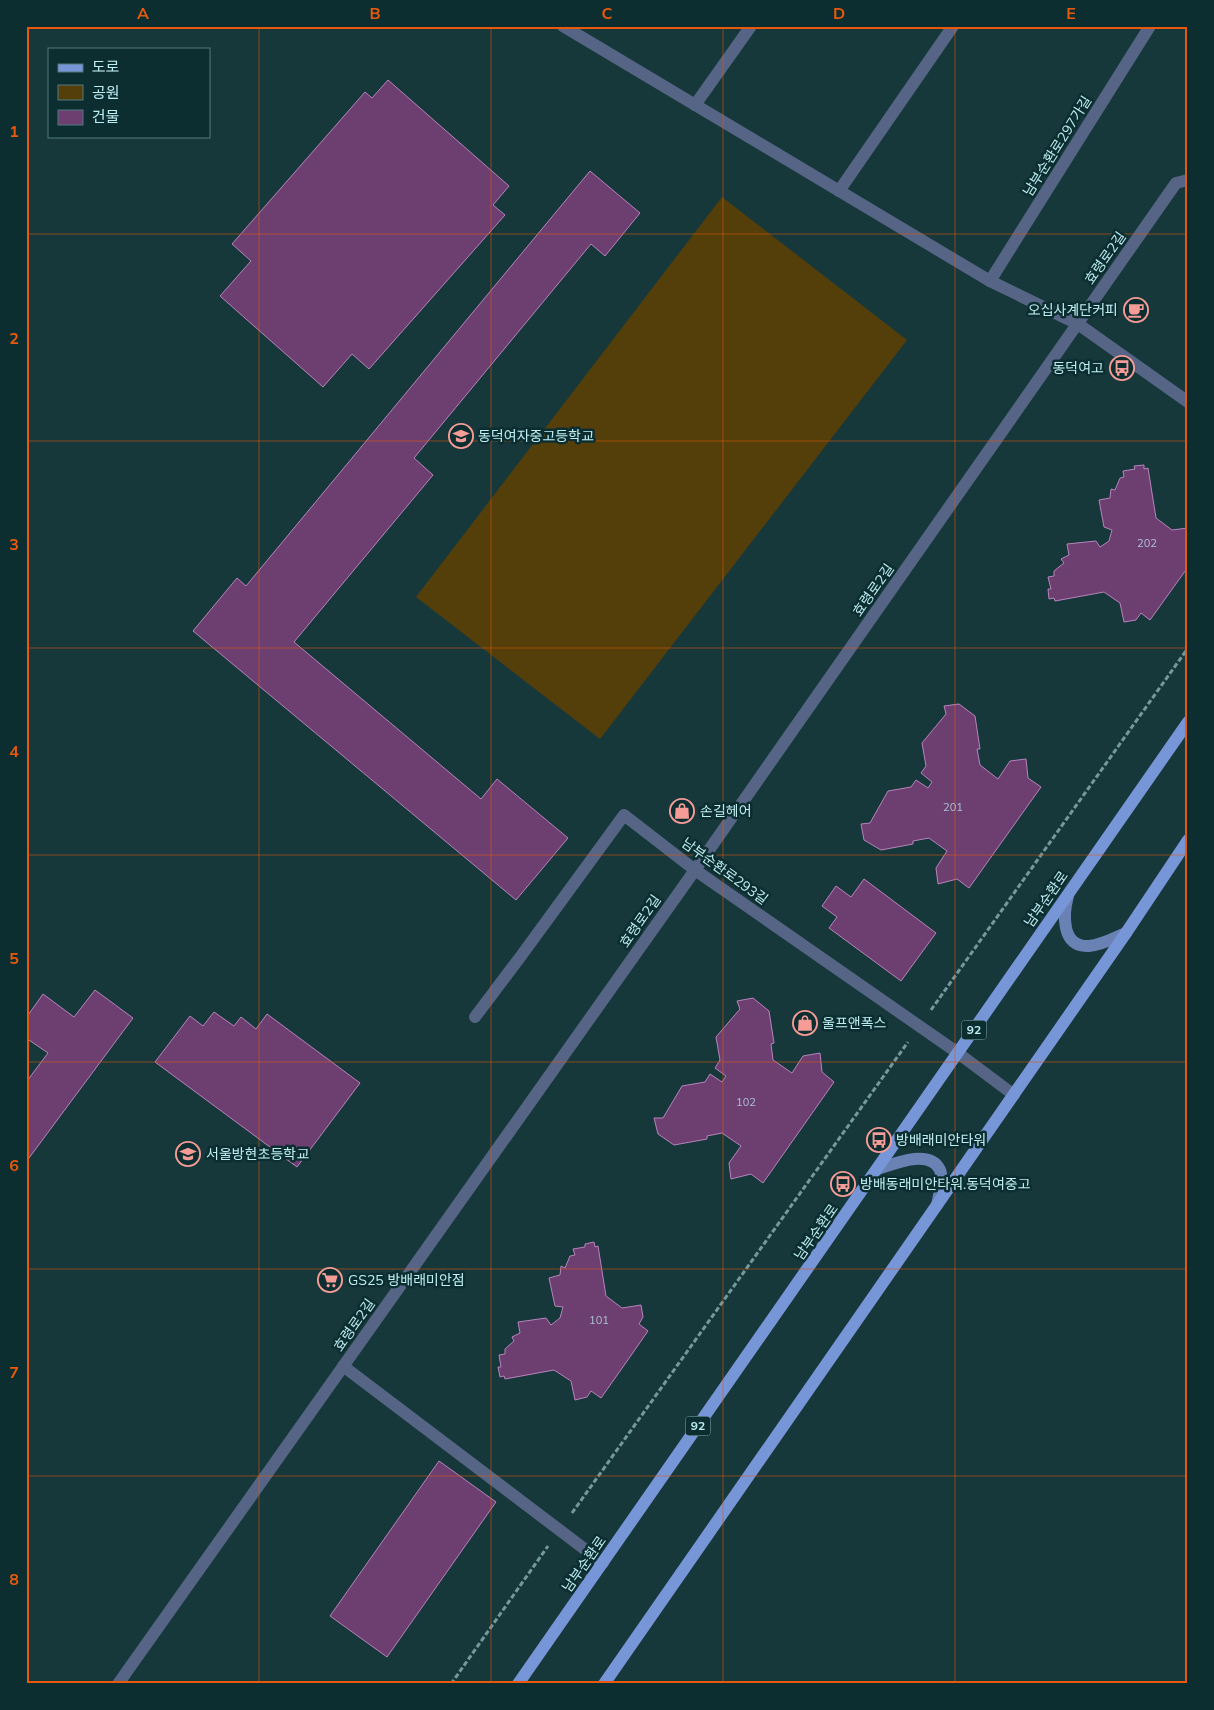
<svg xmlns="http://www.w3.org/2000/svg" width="1214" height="1710" font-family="Mulish,'Noto Sans KR',sans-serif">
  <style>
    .park { fill: #543f0b }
    .building { fill: #6d3f71; stroke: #b784bb }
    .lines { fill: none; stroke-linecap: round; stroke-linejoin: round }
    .path { stroke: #729a9e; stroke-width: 3; stroke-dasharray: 5 2.5; stroke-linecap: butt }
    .street { stroke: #566585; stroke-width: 12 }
    .secondary { stroke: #6981b3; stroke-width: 12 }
    .primary { stroke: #7796d7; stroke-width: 12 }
    .grid { fill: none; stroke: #e8590c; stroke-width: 1; stroke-opacity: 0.55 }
    .labels { text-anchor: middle; stroke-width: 5; stroke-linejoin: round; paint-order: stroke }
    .number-label { font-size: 11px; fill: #aac2d2 }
    .shield { fill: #0c2e31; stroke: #89b4b8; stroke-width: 1 }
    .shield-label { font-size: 12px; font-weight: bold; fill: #beedf2 }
    .street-label { font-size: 14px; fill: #beedf2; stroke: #0c2e31 }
    .poi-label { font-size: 14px; fill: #beedf2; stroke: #0c2e31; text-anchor: start }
    .neatline { fill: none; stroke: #e8590c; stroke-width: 2 }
    .grid-label { font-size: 16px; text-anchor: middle; font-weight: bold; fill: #e8590c }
  </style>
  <rect width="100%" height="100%" fill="#17383b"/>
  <polygon class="park" points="722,197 907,340 600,739 416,597"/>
  <g class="building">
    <polygon points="388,80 509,186 493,205 505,215 369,369 352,354 323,387 220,296 251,261 232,244 365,92 372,98"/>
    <polygon points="590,171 640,213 605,256 591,244 414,458 433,475 294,642 481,799 497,779 568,838 516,900 193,631 237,578 246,586"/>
    <polygon points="1144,465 1144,469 1148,468 1156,518 1172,530 1188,528 1188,567 1150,620 1141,613 1136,620 1124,622 1120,603 1104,592 1055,601 1054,598 1049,599 1048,589 1051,589 1048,577 1054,576 1054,571 1064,563 1061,559 1069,555 1067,544 1096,541 1100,547 1109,541 1112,530 1104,527 1099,500 1110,498 1111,489 1115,490 1120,478 1124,477 1123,471 1135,469 1134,466"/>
    <polygon points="959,704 975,716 980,749 977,749 980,765 998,779 1010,761 1026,759 1028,778 1041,787 969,888 957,879 938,884 936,868 947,851 929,838 913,841 913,844 881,850 864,840 861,824 870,823 888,791 911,787 916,780 928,788 932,782 921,773 926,766 922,743 946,714 944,706"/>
    <polygon points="864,879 936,933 901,981 829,928 837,917 822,906 836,886 851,897"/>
    <polygon points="95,990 133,1018 26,1162 26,1080 27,1081 48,1053 26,1038 26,1018 43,994 74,1017"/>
    <polygon points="753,998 769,1011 774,1043 771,1044 773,1060 792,1073 803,1056 820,1053 822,1072 834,1082 763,1183 751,1174 731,1179 729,1163 741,1146 722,1133 707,1136 707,1139 674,1145 658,1134 654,1118 663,1118 682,1086 705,1082 710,1074 722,1082 726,1076 715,1068 720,1060 716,1037 740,1009 737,1001"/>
    <polygon points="214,1012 234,1026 241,1017 256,1029 267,1014 360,1083 297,1167 155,1062 190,1016 203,1026"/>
    <polygon points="594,1242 595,1247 598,1246 606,1296 622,1308 641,1305 643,1317 639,1324 648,1331 625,1364 601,1398 591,1391 587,1397 575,1400 571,1381 554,1370 505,1379 504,1376 500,1377 498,1367 501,1367 499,1355 505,1354 505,1349 514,1341 512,1337 520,1333 518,1322 546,1318 551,1325 560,1318 563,1307 555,1306 549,1278 560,1275 561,1266 565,1268 570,1256 575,1255 573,1249 585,1247 585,1244"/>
    <polygon points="439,1461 496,1502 387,1657 330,1616"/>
  </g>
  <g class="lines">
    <g class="path">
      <polyline points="931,1010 1188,648"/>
      <polyline points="572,1513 908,1042"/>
      <polyline points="451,1684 548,1546"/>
    </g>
    <g class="street">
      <polyline points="563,26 990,281 1078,324 1188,402"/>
      <polyline points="695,105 751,26"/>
      <polyline points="839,191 953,26"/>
      <polyline points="990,281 1150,26"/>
      <polyline points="475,1017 521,956 624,815 695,870 958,1053 1014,1095"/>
      <polyline points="343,1366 603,1563"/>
      <polyline points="118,1684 695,870 1176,183 1188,180"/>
    </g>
    <g class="secondary">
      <path d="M1068,896C1063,914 1061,948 1089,946C1102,945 1114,938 1126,933"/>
      <path d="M878,1169C893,1164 930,1148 940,1170C944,1180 939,1194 937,1205"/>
    </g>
    <g class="primary">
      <polyline points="518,1684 1188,722"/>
      <polyline points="604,1684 1126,933 1188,840"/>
    </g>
  </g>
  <path class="grid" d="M259,26V1684M491,26V1684M723,26V1684M955,26V1684M26,234H1188M26,441H1188M26,648H1188M26,855H1188M26,1062H1188M26,1269H1188M26,1476H1188"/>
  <defs>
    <symbol id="cafe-ring" viewBox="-11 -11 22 22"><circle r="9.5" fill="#0c2e31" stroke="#f59c96" stroke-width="1.5"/><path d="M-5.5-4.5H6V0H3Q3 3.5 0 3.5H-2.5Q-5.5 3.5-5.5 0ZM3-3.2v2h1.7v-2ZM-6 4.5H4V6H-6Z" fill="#f59c96"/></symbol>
    <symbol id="bus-ring" viewBox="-11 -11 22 22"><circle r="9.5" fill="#0c2e31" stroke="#f59c96" stroke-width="1.5"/><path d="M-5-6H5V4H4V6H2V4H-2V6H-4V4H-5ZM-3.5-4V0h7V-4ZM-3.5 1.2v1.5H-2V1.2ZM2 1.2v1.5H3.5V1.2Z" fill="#f59c96"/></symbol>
    <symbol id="school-ring" viewBox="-11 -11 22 22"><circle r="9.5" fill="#0c2e31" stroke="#f59c96" stroke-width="1.5"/><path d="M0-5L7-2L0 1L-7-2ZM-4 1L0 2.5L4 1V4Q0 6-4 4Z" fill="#f59c96"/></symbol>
    <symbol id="shop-ring" viewBox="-11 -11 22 22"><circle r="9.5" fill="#0c2e31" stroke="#f59c96" stroke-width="1.5"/><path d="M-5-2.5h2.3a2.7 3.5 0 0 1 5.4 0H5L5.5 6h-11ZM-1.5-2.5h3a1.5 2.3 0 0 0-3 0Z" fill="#f59c96"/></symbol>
    <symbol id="supermarket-ring" viewBox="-11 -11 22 22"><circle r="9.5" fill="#0c2e31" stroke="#f59c96" stroke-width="1.5"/><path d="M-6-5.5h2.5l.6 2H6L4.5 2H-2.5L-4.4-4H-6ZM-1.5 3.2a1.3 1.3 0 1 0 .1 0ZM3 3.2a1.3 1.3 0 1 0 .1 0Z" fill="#f59c96"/></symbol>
  </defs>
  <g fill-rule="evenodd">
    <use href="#cafe-ring" x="1122" y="296" width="28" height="28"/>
    <use href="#bus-ring" x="1108" y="354" width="28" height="28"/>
    <use href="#school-ring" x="447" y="422" width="28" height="28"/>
    <use href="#shop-ring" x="668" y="797" width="28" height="28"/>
    <use href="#shop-ring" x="791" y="1009" width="28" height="28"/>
    <use href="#bus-ring" x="865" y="1126" width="28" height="28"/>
    <use href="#school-ring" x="174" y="1140" width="28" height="28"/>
    <use href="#bus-ring" x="829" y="1170" width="28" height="28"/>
    <use href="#supermarket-ring" x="316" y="1266" width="28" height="28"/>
  </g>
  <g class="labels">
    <g class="number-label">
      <text x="1147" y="547">202</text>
      <text x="953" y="811">201</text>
      <text x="746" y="1106">102</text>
      <text x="599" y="1324">101</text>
    </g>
    <g class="shield">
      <rect x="961.5" y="1020.5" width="25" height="19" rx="4"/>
      <rect x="685.5" y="1416.5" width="25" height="19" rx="4"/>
    </g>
    <g class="shield-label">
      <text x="974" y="1034">92</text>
      <text x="698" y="1430">92</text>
    </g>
    <g class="street-label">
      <text transform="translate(1057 146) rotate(-58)" y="5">남부순환로297가길</text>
      <text transform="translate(1105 258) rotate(-55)" y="5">효령로2길</text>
      <text transform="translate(873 590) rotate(-55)" y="5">효령로2길</text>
      <text transform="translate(725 871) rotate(36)" y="5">남부순환로293길</text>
      <text transform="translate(1046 899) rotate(-55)" y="5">남부순환로</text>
      <text transform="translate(640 921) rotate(-55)" y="5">효령로2길</text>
      <text transform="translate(816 1232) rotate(-55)" y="5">남부순환로</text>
      <text transform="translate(354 1325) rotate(-55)" y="5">효령로2길</text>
      <text transform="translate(584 1564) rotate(-55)" y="5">남부순환로</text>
    </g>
    <g class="poi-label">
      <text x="1118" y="315" text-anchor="end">오십사계단커피</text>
      <text x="1104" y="373" text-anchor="end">동덕여고</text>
      <text x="478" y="441">동덕여자중고등학교</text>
      <text x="700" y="816">손길헤어</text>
      <text x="822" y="1028">울프앤폭스</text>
      <text x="896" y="1145">방배래미안타워</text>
      <text x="206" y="1159">서울방현초등학교</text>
      <text x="860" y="1189">방배동래미안타워.동덕여중고</text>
      <text x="348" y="1285">GS25 방배래미안점</text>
    </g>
  </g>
  <rect width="1214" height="1710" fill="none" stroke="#0c2e31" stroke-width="55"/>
  <rect x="48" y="48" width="162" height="90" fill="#0c2e31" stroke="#537a7e"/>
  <rect x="58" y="64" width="25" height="8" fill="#7796d7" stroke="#537a7e"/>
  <text x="92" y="72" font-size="15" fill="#beedf2">도로</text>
  <rect x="58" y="85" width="25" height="15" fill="#543f0b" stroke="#537a7e"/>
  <text x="92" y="98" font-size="15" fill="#beedf2">공원</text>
  <rect x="58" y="110" width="25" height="15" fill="#6d3f71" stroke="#537a7e"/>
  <text x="92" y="122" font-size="15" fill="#beedf2">건물</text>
  <rect x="28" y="28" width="1158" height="1654" class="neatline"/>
  <g class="grid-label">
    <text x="143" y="19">A</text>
    <text x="375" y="19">B</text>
    <text x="607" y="19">C</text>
    <text x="839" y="19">D</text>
    <text x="1071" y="19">E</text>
    <text x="14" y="137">1</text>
    <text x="14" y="344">2</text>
    <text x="14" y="550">3</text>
    <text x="14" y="757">4</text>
    <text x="14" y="964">5</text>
    <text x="14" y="1171">6</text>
    <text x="14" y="1378">7</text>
    <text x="14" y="1585">8</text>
  </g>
</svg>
